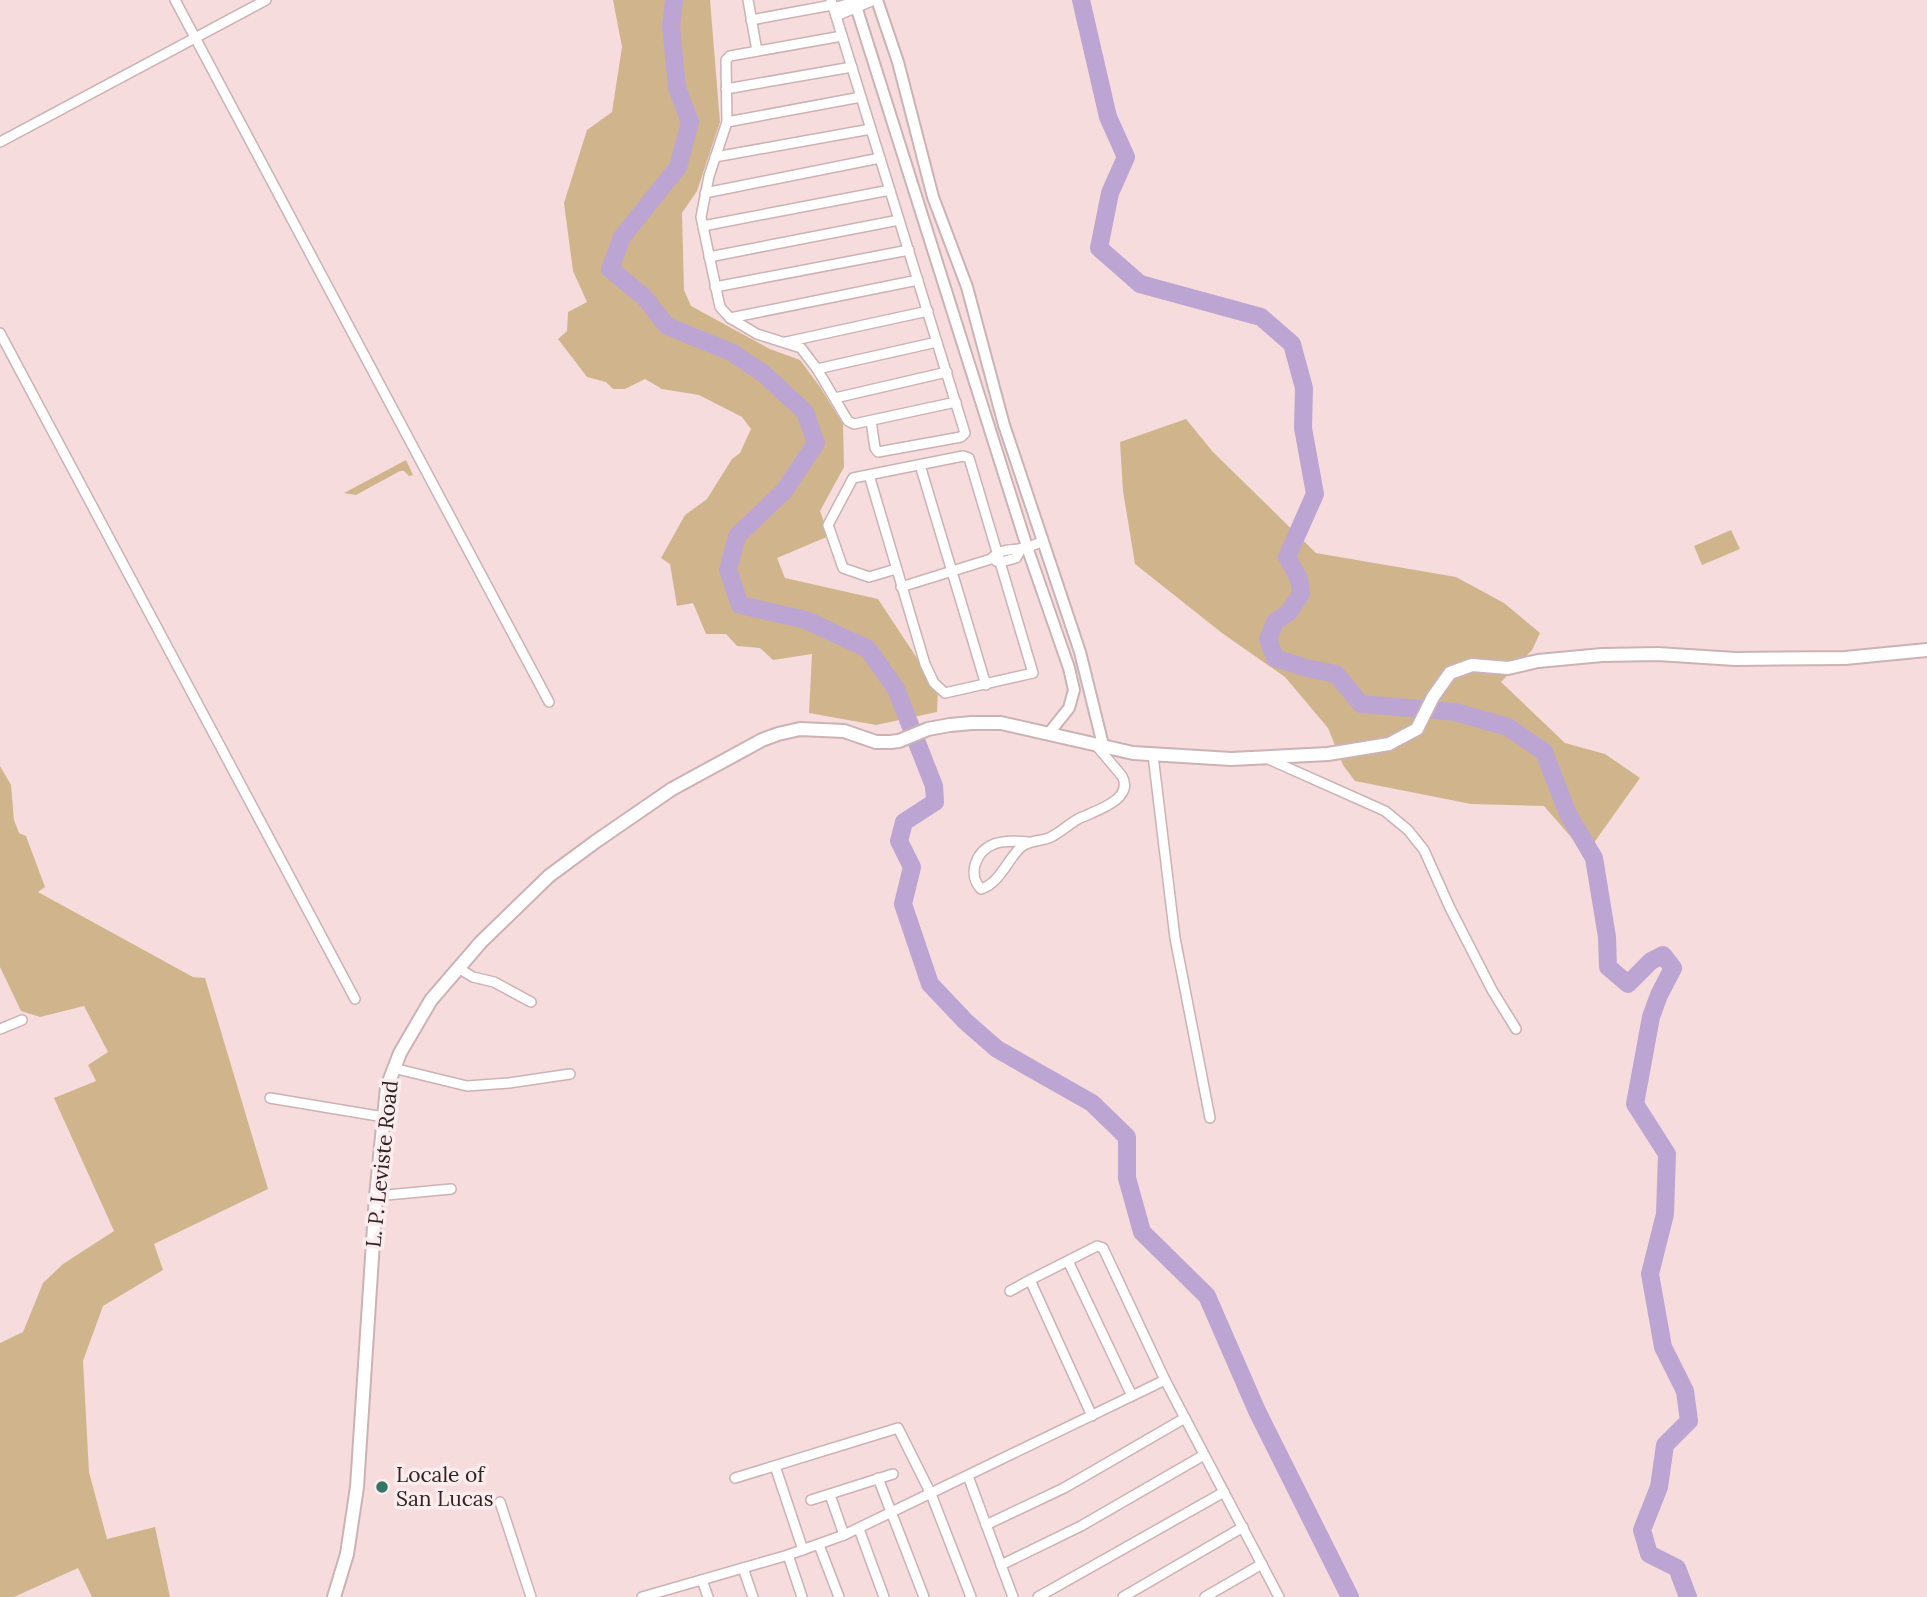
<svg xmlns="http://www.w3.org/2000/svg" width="1927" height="1597" font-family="Lora,serif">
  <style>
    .green { fill: #d0b58c }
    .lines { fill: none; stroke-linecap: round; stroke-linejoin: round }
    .river { stroke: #bca5d2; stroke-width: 18 }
    .minor-casing { stroke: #ccb2b4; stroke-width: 12 }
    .tertiary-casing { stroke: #ccb2b4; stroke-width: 14 }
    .secondary-casing { stroke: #ccb2b4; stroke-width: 16 }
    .minor { stroke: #fff; stroke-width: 9 }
    .tertiary { stroke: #fff; stroke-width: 10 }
    .secondary { stroke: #fff; stroke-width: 12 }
    .poi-dot { fill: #347666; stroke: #fceced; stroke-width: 2.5 }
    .labels { text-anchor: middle; stroke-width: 7; stroke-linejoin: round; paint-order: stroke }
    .street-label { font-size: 21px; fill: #2c2323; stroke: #fceced }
    .poi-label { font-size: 21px; fill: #2c2323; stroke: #fceced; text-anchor: start }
  </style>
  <rect width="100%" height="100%" fill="#f7dcde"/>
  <g class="green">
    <polygon points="613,0 710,0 720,122 697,191 682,213 684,290 691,306 770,349 800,360 820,387 843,424 844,467 820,511 829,536 777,558 785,578 878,599 938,690 937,712 876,725 809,713 812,654 773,660 760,648 737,646 726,634 706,634 693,603 677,606 670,564 661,558 685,515 707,499 732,459 740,453 751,429 742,417 699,395 662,389 645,379 625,389 613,389 606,382 587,377 558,339 567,331 568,312 587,302 573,271 564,203 587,130 612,112 622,47"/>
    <polygon points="1186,419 1213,452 1316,553 1456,577 1504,603 1540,633 1532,650 1501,682 1565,743 1605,754 1640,778 1586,854 1544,806 1471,804 1355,781 1343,765 1328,728 1285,677 1222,633 1135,564 1123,491 1120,442"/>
    <polygon points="406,460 413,475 409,476 404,471 400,471 356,495 344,493"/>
    <polygon points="1731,530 1740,549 1702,565 1694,546"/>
    <polygon points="0,766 11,785 14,820 19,833 26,836 45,887 38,892 193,977 205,978 268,1189 154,1244 163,1270 103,1306 83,1361 89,1472 107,1539 155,1527 170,1597 92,1597 78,1568 14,1597 0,1597 0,1343 23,1332 43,1283 63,1264 114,1231 54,1098 96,1081 88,1065 108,1052 84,1006 40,1017 21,1011 0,967"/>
  </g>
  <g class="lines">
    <g class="river">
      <polyline points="674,0 671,26 677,88 690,122 678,167 622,237 610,269 644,297 667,326 731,352 764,374 805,412 816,443 784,491 737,536 728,570 740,605 806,620 868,649 896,689 934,786 935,802 904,822 899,841 912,867 903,904 930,984 966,1022 997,1049 1092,1103 1127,1137 1127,1178 1142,1232 1207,1296 1257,1411 1350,1597"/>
      <polyline points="1081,0 1108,117 1126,157 1110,193 1099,248 1140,284 1261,317 1292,344 1304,388 1303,428 1315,494 1287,557 1299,579 1301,594 1289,612 1275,622 1268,639 1275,658 1306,668 1336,674 1361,704 1455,712 1508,727 1544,752 1568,814 1594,858 1607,937 1608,967 1628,984 1651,961 1663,955 1673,968 1659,995 1651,1017 1635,1104 1667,1154 1665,1214 1650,1274 1663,1347 1685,1391 1689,1421 1665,1445 1659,1487 1642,1530 1649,1554 1677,1568 1688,1597"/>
    </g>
    <defs>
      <g id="minor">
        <polyline points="175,0 549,702"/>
        <polyline points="748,0 757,51"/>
        <polyline points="831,0 965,433 961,437 878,452 875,448 871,421"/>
        <polyline points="833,8 859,1"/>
        <polyline points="836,16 874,0"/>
        <polyline points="751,20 832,5"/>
        <polyline points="842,36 730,56 726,60 727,122 709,176 701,217 720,307 730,318 757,334 801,348 817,369 848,421 854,424 956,402"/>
        <polyline points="726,89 852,67"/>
        <polyline points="727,122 861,97"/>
        <polyline points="0,142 266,0"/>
        <polyline points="715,157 871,129"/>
        <polyline points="705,193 880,158"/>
        <polyline points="703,226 890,190"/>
        <polyline points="709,257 899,220"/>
        <polyline points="715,287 909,250"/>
        <polyline points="730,318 918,280"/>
        <polyline points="0,333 355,999"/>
        <polyline points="786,342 928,311"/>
        <polyline points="817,369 937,342"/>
        <polyline points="835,398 947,372"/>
        <polyline points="920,465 986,685"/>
        <polyline points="869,475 925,664 934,683 945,693 1033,673 969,458 963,456 853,478 828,525 843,568 869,577 896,569"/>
        <polyline points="996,561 1001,562 1016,558 1021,549"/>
        <path d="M901,587L991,559C1002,547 1011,551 1025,548C1031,546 1037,544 1043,541"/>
        <polyline points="1153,755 1175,938 1210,1118"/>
        <polyline points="1266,758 1385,811 1408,830 1424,850 1450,908 1492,990 1516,1029"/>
        <path d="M1028,842C1017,841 1005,840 994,844C976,851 967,874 981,889C1000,883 1007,860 1021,847C1031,839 1041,842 1051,837C1061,832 1069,824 1078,819C1094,811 1135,800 1122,776L1095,744"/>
        <polyline points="458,968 473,977 494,982 531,1002"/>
        <polyline points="0,1029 22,1020"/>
        <polyline points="393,1068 467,1086 509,1083 570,1074"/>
        <polyline points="270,1098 384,1117"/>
        <polyline points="376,1196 451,1189"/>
        <polyline points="1068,1261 1132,1396"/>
        <polyline points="1010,1291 1030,1280"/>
        <polyline points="1092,1416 1030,1280 1097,1246 1103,1248 1165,1380"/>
        <polyline points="775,1466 803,1550"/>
        <polyline points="968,1476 1013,1597"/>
        <polyline points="735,1478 898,1428 931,1494 971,1597"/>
        <polyline points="878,1478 924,1597"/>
        <polyline points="830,1495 844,1535"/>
        <polyline points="811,1500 893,1474"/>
        <polyline points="500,1502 531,1597"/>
        <polyline points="986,1525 1064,1488 1185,1418"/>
        <polyline points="859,1529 884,1597"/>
        <polyline points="819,1545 839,1597"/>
        <polyline points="788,1555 802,1597"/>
        <polyline points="1001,1565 1081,1526 1204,1455"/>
        <polyline points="743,1568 753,1597"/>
        <polyline points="702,1580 708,1597"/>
        <polyline points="642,1597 788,1555 844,1535 1165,1380 1279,1597"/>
        <polyline points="1038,1597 1224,1492"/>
        <polyline points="1123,1597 1243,1527"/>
        <polyline points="1205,1597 1262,1564"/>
      </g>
      <g id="tertiary">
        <polyline points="854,0 1028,550 1069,668 1074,690 1069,708 1049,733"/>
        <polyline points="877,0 898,62 933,197 967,287 1004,425 1080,652 1103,745"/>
      </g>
      <polyline id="secondary" points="334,1597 347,1554 357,1487 376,1196 387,1087 400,1053 431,1000 481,942 549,876 595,842 672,789 762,740 778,734 800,729 844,731 876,742 890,742 899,741 928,729 950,725 972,723 1001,723 1133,753 1231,759 1328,754 1389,744 1417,729 1433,697 1450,673 1472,665 1508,668 1538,661 1602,655 1658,654 1735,659 1845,658 1927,650"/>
    </defs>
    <use href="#minor" class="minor-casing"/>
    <use href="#tertiary" class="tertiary-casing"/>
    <use href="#secondary" class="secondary-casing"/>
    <use href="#minor" class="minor"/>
    <use href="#tertiary" class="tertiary"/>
    <use href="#secondary" class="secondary"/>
  </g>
  <circle class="poi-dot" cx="382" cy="1487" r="7"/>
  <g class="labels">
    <g class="street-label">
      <text transform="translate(382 1164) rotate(-84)" y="7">L. P. Leviste Road</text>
    </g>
    <g class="poi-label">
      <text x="396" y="1482">Locale of<tspan x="396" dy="24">San Lucas</tspan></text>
    </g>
  </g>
</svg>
